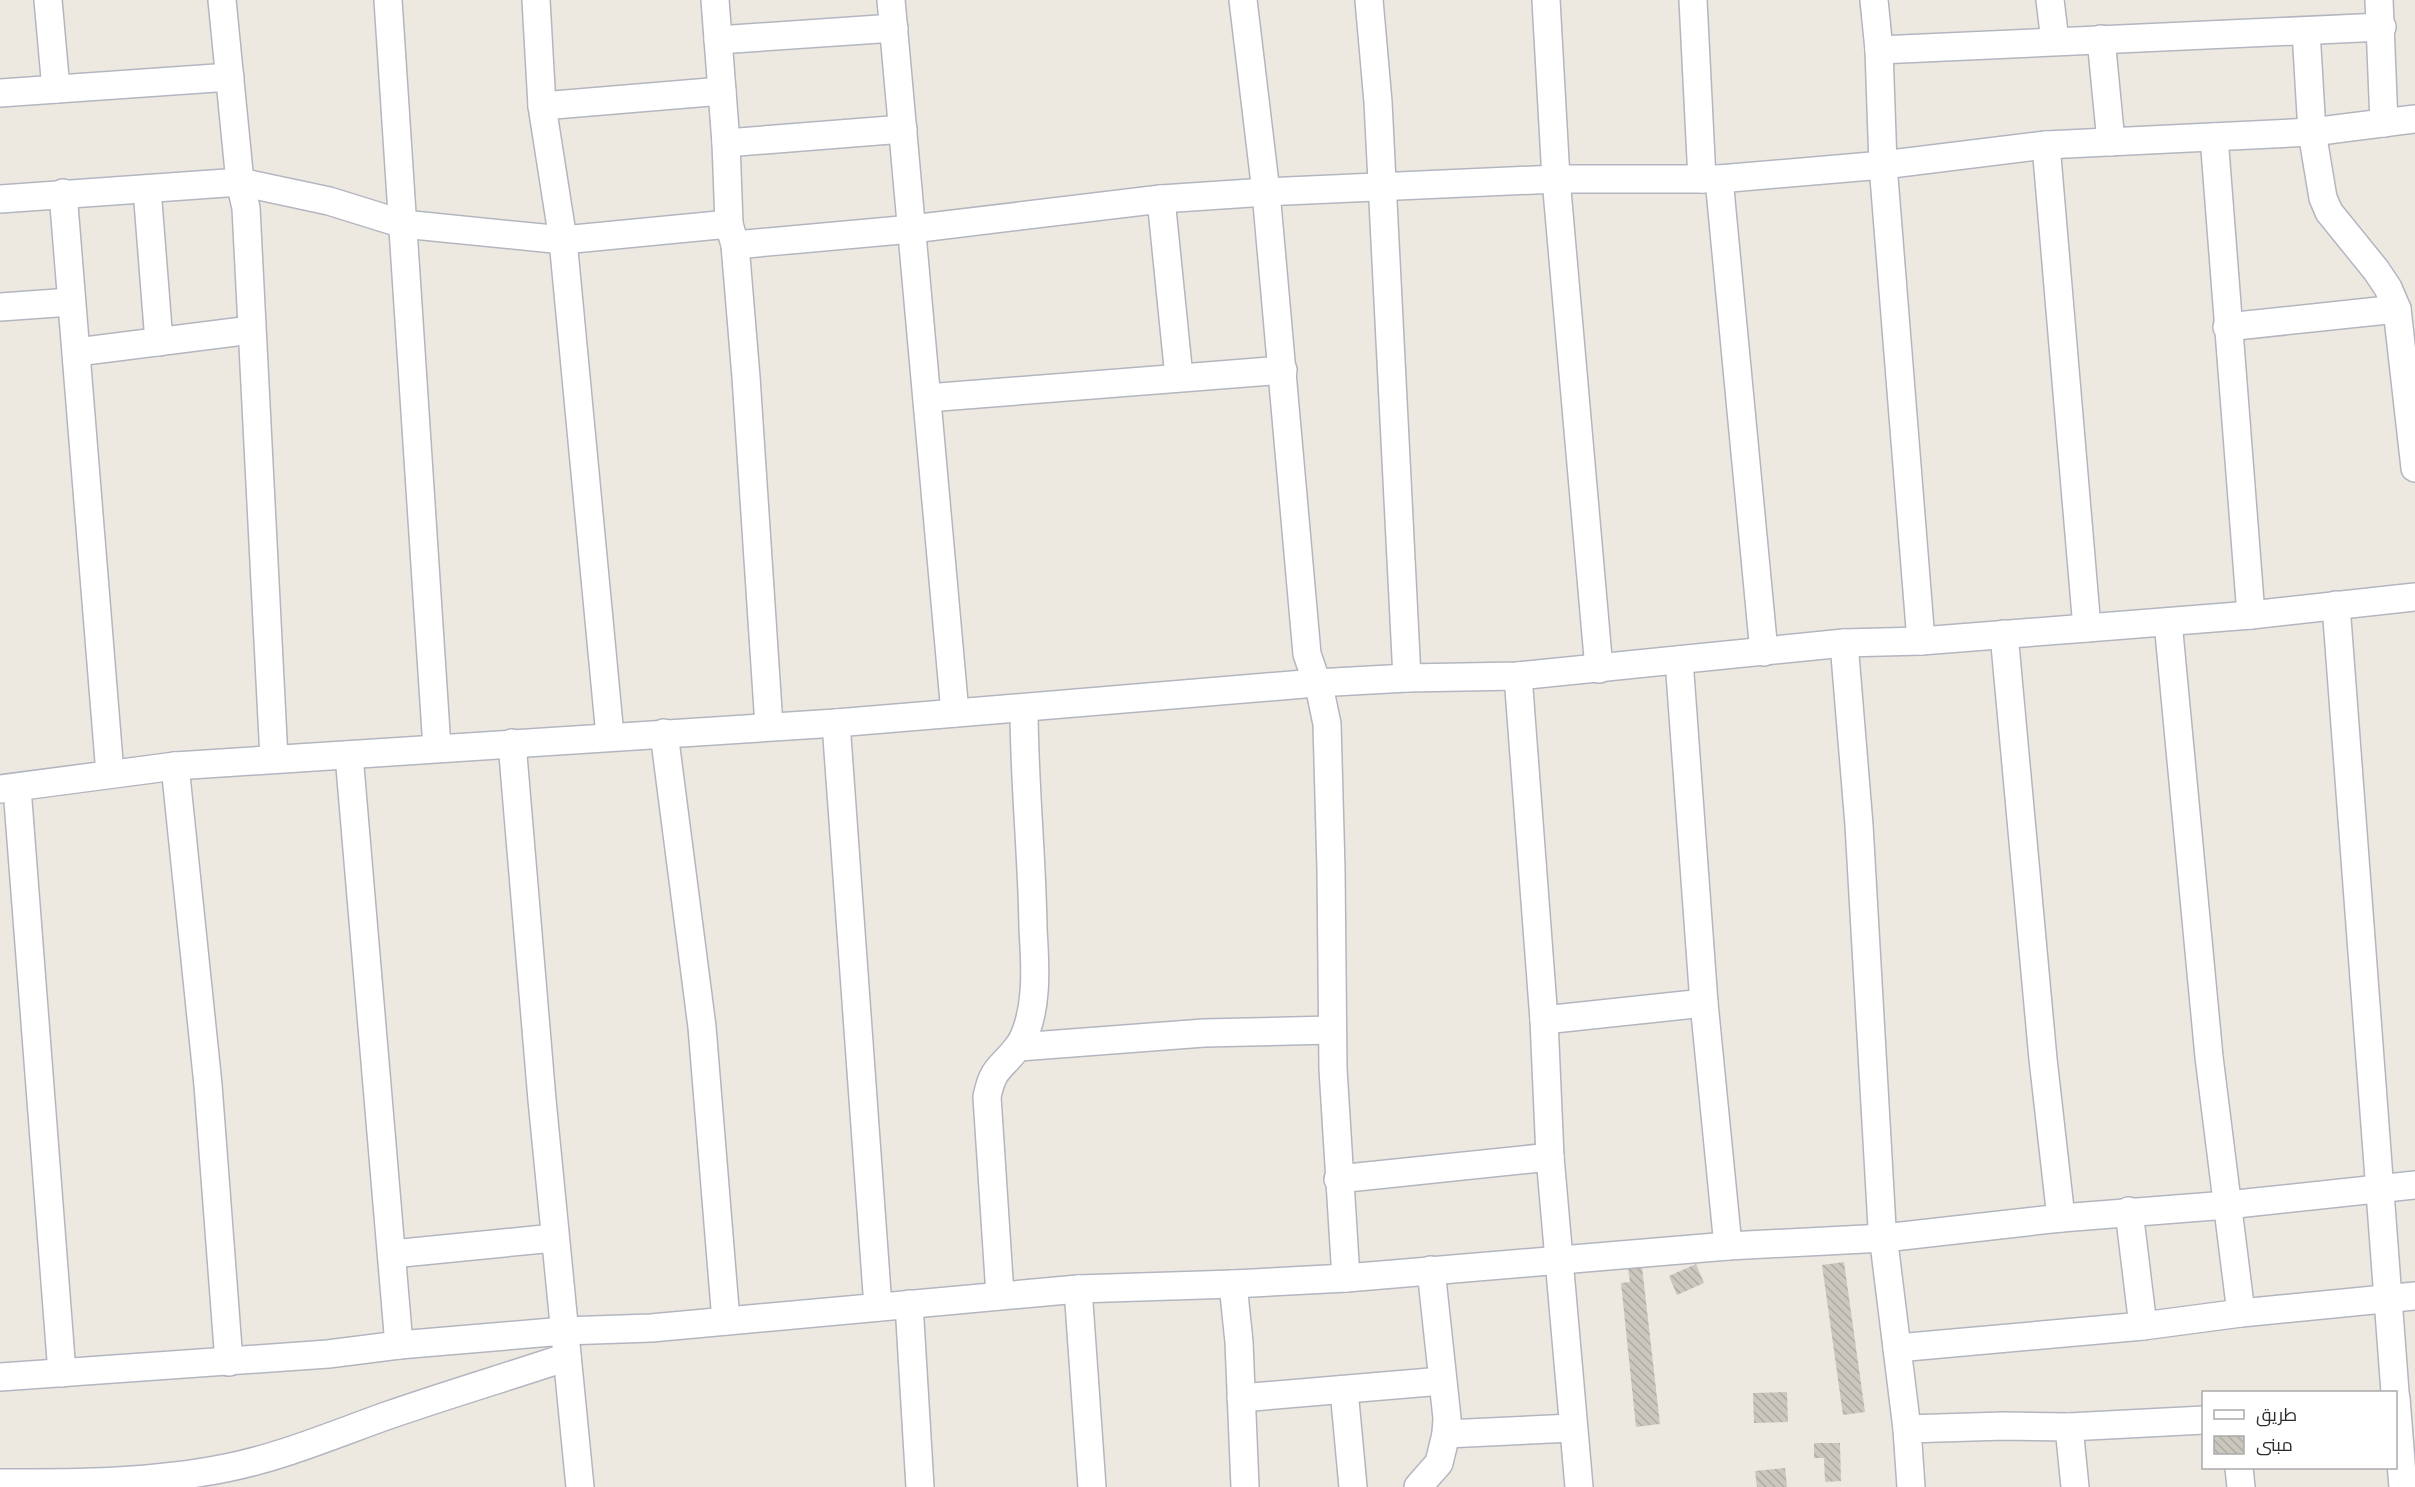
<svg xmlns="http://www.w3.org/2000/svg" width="2415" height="1487" font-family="Ubuntu,Cairo,sans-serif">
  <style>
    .building { fill: url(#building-back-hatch) }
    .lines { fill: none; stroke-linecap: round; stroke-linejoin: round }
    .minor-casing { stroke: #b3b6c0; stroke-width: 30 }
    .minor { stroke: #fff; stroke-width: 27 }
  </style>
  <defs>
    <pattern id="building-back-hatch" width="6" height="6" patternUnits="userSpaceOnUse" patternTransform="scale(1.5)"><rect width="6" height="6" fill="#cac7be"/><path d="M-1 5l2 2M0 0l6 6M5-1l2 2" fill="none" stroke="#aeaba4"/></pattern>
  </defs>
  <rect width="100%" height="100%" fill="#eee9e0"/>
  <g class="building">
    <polygon points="1844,1262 1865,1412 1843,1415 1822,1265"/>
    <polygon points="1696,1264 1704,1283 1677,1295 1669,1276"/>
    <polygon points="1642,1267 1660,1424 1636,1427 1621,1283 1630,1282 1628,1269"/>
    <polygon points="1787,1392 1788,1422 1754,1423 1753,1393"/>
    <polygon points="1814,1443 1840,1443 1841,1481 1825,1482 1824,1458 1814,1458"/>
    <polygon points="1785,1468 1787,1487 1757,1487 1755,1471"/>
  </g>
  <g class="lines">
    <defs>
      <g id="minor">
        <polyline points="48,0 56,89"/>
        <polyline points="222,0 240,182 246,208 274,759"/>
        <polyline points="388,0 437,748"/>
        <polyline points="536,0 542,106 563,240 610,736"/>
        <polyline points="715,0 726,143 729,224 735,245 746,377 769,726"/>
        <polyline points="891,0 955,713"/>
        <polyline points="1243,0 1266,192 1307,654 1321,695 1327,724 1331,869 1333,1069 1346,1278"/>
        <polyline points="1369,0 1378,102 1407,678"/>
        <polyline points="1546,0 1556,179 1599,669"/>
        <polyline points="1693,0 1702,179"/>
        <polyline points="1874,0 1879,50 1883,165 1921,641"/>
        <polyline points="2050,0 2055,41"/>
        <polyline points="2379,0 2384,123"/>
        <polyline points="2306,31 2312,132 2323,198 2329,212 2376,270 2388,288 2397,309 2415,468"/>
        <polyline points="2101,39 2111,142"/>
        <polyline points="718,40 894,28"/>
        <polyline points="1879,50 2382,27"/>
        <polyline points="0,93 230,77"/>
        <polyline points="542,106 722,91"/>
        <polyline points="2214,137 2251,615"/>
        <polyline points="726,143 903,129"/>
        <polyline points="2046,145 2087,628"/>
        <polyline points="1719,179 1764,652"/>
        <polyline points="147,189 159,342"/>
        <polyline points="63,193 110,774"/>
        <polyline points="0,199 240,182 329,201 403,224 563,240 729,224"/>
        <polyline points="1161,199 1179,377"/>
        <polyline points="735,245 912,229 1161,199 1266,192 1556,179 1719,179 1883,165 2046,145 2312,132 2415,119"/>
        <polyline points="0,307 71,302"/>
        <polyline points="2227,327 2397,309"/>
        <polyline points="77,352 251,330"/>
        <polyline points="927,398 1283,370"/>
        <polyline points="2336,605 2395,1392"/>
        <polyline points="2168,622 2209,1057 2241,1313"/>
        <polyline points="2004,634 2043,1059 2061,1218"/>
        <polyline points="1844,643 1859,825 1882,1227 1907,1429 1911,1487"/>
        <polyline points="1679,660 1704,1003 1728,1246"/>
        <polyline points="1518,676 1544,1020 1550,1157 1579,1487"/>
        <polyline points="836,723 878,1307"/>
        <polyline points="664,733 702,1027 726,1321"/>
        <polyline points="512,743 542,1100 580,1487"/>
        <polyline points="349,755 399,1345"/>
        <polyline points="175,766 208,1085 229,1362"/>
        <polyline points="17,788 62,1373"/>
        <polyline points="0,789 175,766 836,723 1316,683 1407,678 1518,676 1844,643 1921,641 2087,628 2251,615 2415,597"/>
        <polyline points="1544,1020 1704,1003"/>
        <polyline points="1019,1047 1204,1033 1332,1030"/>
        <polyline points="1338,1179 1550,1157"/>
        <polyline points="2129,1211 2143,1326"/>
        <polyline points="392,1254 554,1238"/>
        <polyline points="1233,1284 1239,1342 1245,1487"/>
        <polyline points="1078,1289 1092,1487"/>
        <path d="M1000,1295L987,1097C993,1067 1001,1069 1017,1048C1028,1035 1033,1008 1034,992C1036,971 1034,948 1033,928C1032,854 1024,781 1024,708"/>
        <polyline points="909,1304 920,1487"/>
        <polyline points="1897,1348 2143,1326 2241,1313 2415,1296"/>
        <polyline points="0,1377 328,1354 399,1345 564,1331 651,1328 1078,1289 1233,1284 1346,1278 1728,1246 1884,1238 2061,1218 2227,1205 2415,1185"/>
        <polyline points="1344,1390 1353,1487"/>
        <polyline points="1241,1398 1442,1381"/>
        <polyline points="2396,1398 2403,1487"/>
        <polyline points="2069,1427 2075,1487"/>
        <polyline points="1907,1429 2004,1426 2069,1427 2204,1420"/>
        <polyline points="1446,1434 1572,1428"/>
        <polyline points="2239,1468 2241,1487"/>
        <path d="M0,1483C75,1483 152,1483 226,1468C281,1457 333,1435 386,1416C446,1395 507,1377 567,1357"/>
        <polyline points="1418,1487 1439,1463 1446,1434 1447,1418 1431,1270"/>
      </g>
    </defs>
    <use href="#minor" class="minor-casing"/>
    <use href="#minor" class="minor"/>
  </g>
  <rect x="2202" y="1391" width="195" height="78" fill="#ffffff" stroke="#ababab" stroke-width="1.5"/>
  <rect x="2214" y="1410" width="30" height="9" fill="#ffffff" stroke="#ababab" stroke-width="1.5"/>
  <text x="2256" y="1421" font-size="18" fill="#2d2d2d">طريق</text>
  <rect x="2214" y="1436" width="30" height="18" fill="url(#building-back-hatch)" stroke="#ababab" stroke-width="1.5"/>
  <text x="2256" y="1451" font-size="18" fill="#2d2d2d">مبنى</text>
</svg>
